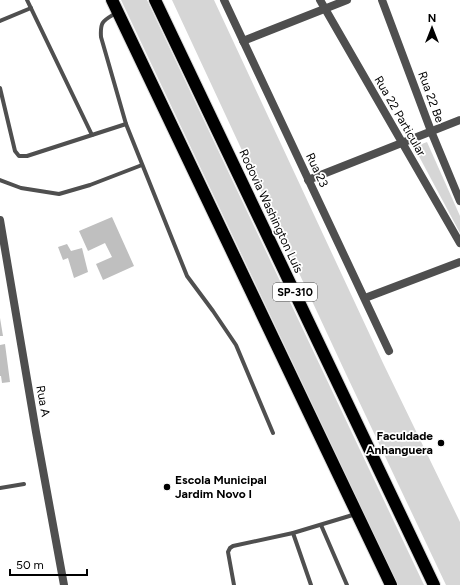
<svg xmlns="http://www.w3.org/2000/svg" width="460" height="585" font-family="Figtree,sans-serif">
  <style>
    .green { fill: #d6d6d6 }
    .building { fill: #bfbfbf }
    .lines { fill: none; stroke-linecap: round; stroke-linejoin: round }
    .motorway-casing { stroke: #dbdbdb; stroke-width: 14 }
    .service { stroke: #4f4f4f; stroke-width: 4 }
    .minor { stroke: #4f4f4f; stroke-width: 8 }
    .motorway { stroke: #000; stroke-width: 12 }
    .poi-dot { fill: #000; stroke: #fff; stroke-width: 1.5 }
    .labels { text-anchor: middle; stroke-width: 3.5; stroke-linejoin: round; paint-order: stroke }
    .shield { fill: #fff; stroke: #4c4c4c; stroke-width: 1 }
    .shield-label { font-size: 11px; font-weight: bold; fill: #000 }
    .street-label { font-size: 12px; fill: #000; stroke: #fff }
    .poi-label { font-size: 12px; font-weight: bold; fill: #000; stroke: #fff; text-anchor: end }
  </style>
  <rect width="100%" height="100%" fill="#fff"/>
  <g class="green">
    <polygon points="121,0 147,0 424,585 398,585"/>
    <polygon points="172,0 214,0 383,363 460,522 460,585 446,585 346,374"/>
    <polygon points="427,142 460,216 460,233 414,147"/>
  </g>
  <g class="building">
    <polygon points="112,217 134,266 103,280 96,264 112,257 105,243 88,251 79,231"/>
    <polygon points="67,244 71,251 82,248 88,272 74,278 68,258 63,260 58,247"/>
    <polygon points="0,318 3,336 0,336"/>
    <polygon points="5,344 10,382 2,383 1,376 0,376 0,345"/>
  </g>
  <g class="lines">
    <defs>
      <g id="motorway">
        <polyline points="112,0 391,585"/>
        <polyline points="155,0 434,585"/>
      </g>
    </defs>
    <use href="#motorway" class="motorway-casing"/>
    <g class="service">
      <path d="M116,13C103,21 100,21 101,37L126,124L187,276L213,311L236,345L273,433"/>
      <polyline points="0,21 31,8"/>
      <polyline points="0,88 15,151 19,156 27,156 92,135 27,0"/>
      <polyline points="92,135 126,124"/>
      <polyline points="0,180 21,188 59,194 90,185 142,165"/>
      <polyline points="0,488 24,484"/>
      <polyline points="321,525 347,585"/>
      <polyline points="293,533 311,585"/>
      <polyline points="234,585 228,552 230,548 233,546 293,533 356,514"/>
    </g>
    <g class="minor">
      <polyline points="224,0 389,351"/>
      <polyline points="320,0 460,243"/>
      <polyline points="382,0 431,131 460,201"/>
      <polyline points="243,41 347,0"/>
      <polyline points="308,180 460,120"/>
      <polyline points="0,220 36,432 64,585"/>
      <polyline points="365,298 460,262"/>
    </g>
    <use href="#motorway" class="motorway"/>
  </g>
  <g class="poi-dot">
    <circle cx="441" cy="443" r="4"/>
    <circle cx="167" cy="487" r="4"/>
  </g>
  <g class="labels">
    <rect class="shield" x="273" y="283" width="44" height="18" rx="3"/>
    <g class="shield-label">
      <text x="295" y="296">SP-310</text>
    </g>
    <g class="street-label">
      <text transform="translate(431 97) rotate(70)" y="4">Rua 22 Be</text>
      <text transform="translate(400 116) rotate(60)" y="4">Rua 22 Particular</text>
      <text transform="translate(317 170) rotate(65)" y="4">Rua 23</text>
      <text transform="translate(271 211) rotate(65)" y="4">Rodovia Washington Luís</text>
      <text transform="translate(43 401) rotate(80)" y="4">Rua A</text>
    </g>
    <g class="poi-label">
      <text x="433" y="440">Faculdade<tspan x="433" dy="14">Anhanguera</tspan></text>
      <text x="175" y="484" text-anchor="start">Escola Municipal<tspan x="175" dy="14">Jardim Novo I</tspan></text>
    </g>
  </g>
  <g transform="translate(432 28)" stroke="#ffffff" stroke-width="3" paint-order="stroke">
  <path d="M0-3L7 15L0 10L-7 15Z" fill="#000000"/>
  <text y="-6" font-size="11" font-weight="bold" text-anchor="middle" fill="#000000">N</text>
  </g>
  <path d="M10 569v6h77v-6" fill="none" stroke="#000000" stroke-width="2"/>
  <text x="16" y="569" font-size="12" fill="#000000" stroke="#ffffff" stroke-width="3" paint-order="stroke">50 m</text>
</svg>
